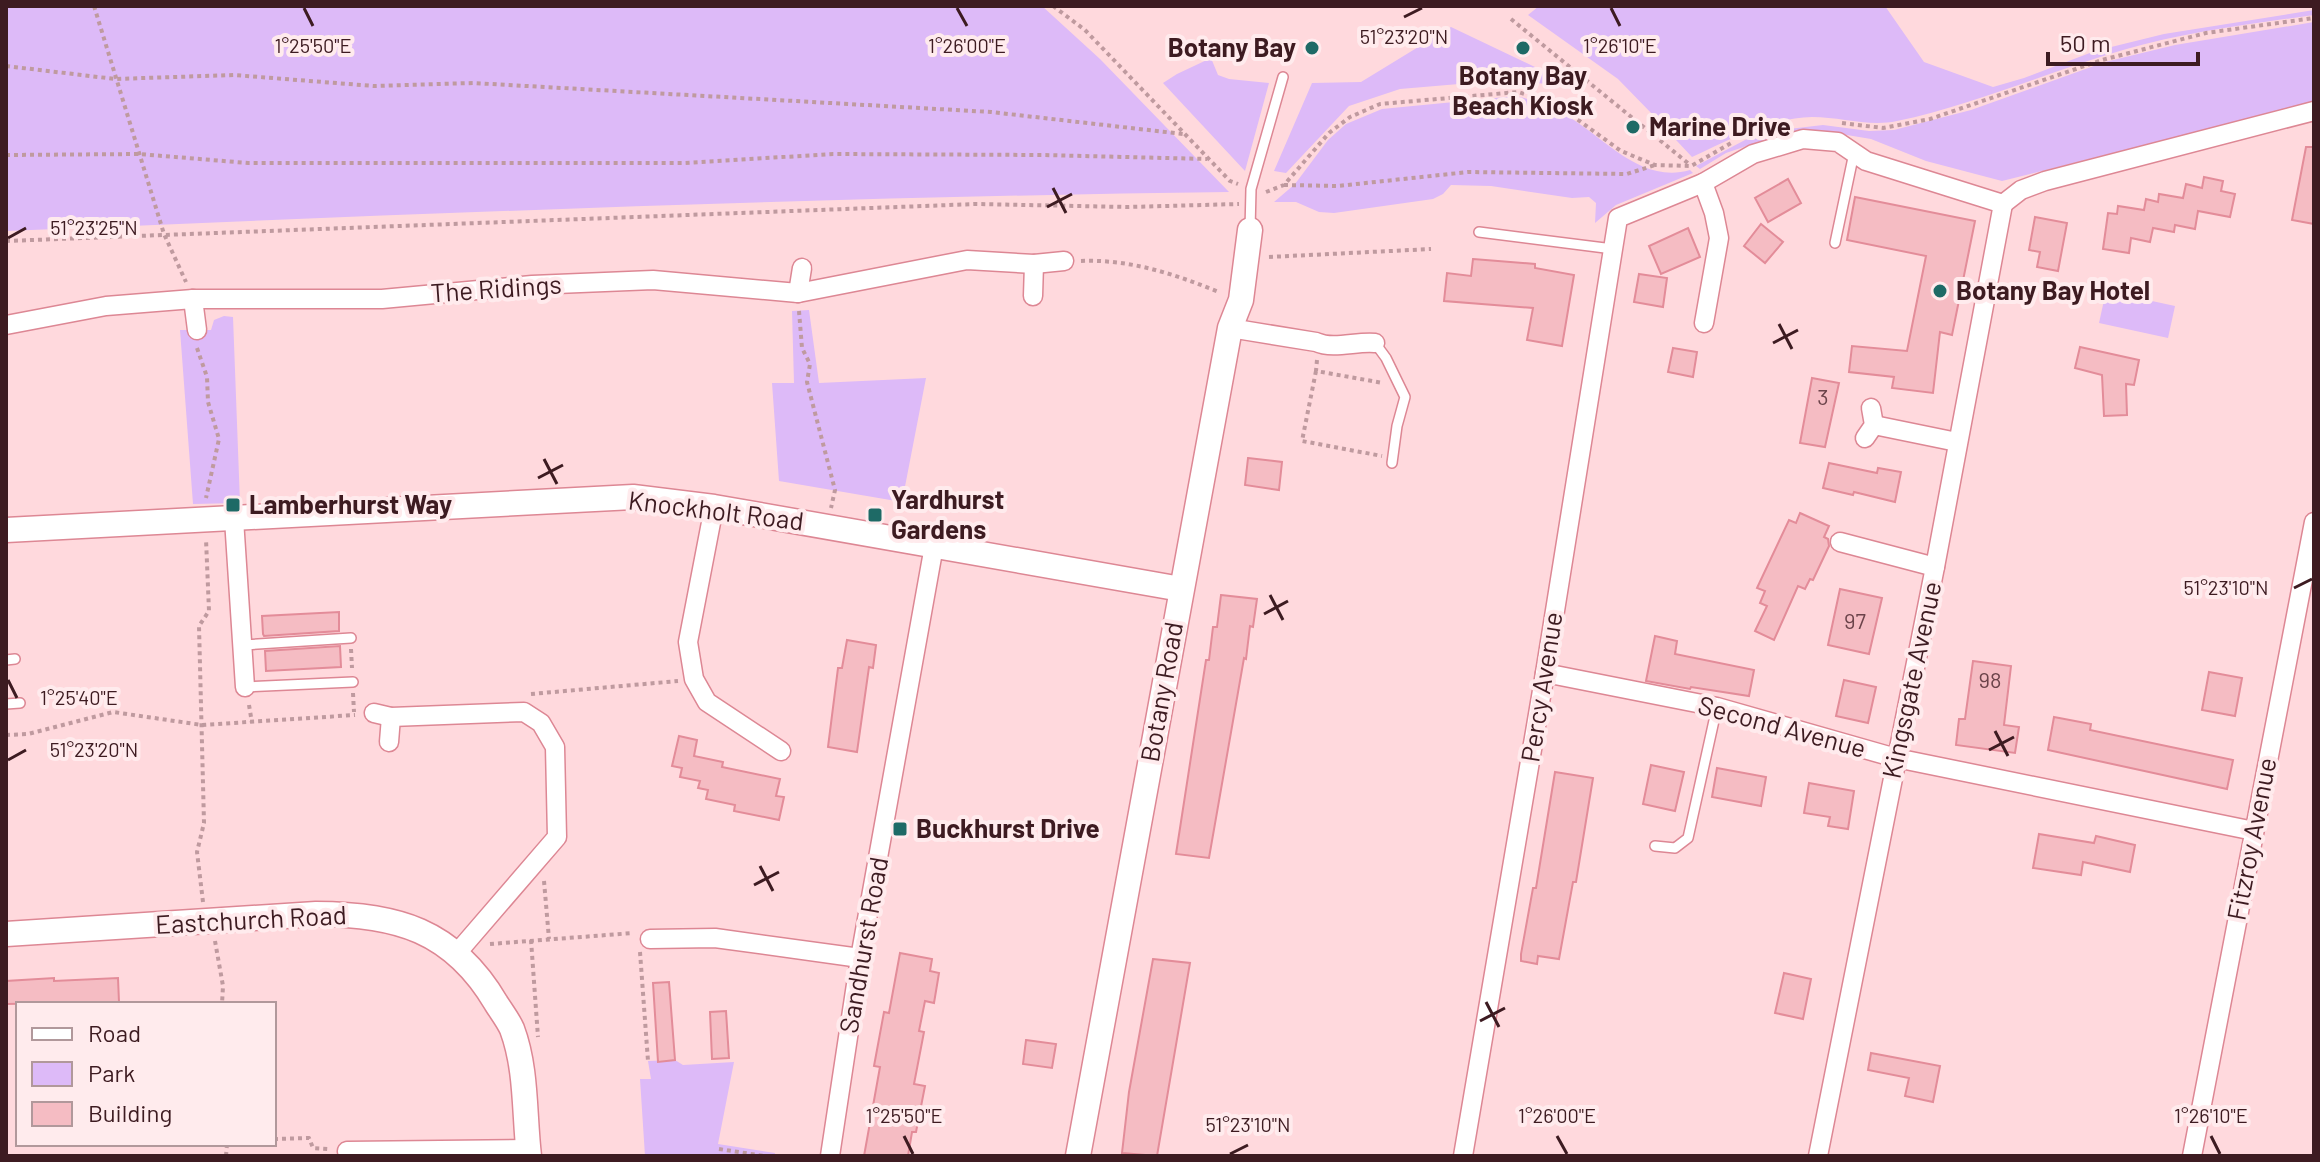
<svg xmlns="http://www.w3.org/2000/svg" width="2320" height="1162" font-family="Barlow,sans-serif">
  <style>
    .green { fill: #ddbaf8 }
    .building { fill: #f5bcc3; stroke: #e38c99; stroke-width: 2 }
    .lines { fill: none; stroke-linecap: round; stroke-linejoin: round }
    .lane-casing { stroke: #dd8794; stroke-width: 12 }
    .street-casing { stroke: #dd8794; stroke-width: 21 }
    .secondary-casing { stroke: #dd8794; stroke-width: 27 }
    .path { stroke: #bf9a9f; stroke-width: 4; stroke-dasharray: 4 4; stroke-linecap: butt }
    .lane { stroke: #fff; stroke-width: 9 }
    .street { stroke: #fff; stroke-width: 18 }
    .secondary { stroke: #fff; stroke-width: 24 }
    .ticks { fill: none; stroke: #3d1b21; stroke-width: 3 }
    .poi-dot { fill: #1e6a66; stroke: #ffebed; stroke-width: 3 }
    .labels { text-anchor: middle; stroke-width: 8; stroke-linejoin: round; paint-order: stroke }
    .number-label { font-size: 22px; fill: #6b434a }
    .poi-label { font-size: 26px; font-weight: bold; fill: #3d1b21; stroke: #ffebed; text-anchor: start }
    .street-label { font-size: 26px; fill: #3d1b21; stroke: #ffebed }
    .ticks-label { font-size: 20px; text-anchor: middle; fill: #3d1b21; stroke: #ffebed; stroke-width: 8; stroke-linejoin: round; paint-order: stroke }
  </style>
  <rect width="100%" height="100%" fill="#ffd9dd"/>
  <g class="green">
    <path d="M6,6H1042L1100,59L1229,192C821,197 413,214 6,231Z"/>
    <path d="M1539,6H1885L1924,62L1993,87L2024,78L2095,51L2164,34L2314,10V15C2250,24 2185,32 2123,50C2047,72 1974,105 1897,121C1869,127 1841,117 1812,117C1769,118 1731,139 1692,157L1661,124H1654L1652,122L1655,117L1618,79L1528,15Z"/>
    <polygon points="2314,22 2314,102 2002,181 1926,161 1871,139 1823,131 1773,137 1726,153 1700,169 1696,166 1745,140 1772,131 1823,125 1869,131 1894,130 1971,110 2105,62 2175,45"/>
    <polygon points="1451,27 1577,87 1506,80 1400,89 1349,106 1286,173 1274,171 1312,83 1361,82"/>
    <polygon points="1211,58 1218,75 1229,79 1269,83 1245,171 1163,83 1177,74"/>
    <path d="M1516,96C1535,100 1552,107 1569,117C1606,139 1641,184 1690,170L1693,173L1616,205L1595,223L1596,203L1589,197L1572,198L1491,186L1451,185L1443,194L1433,199L1334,213L1319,212L1296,202H1274L1295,184L1328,140L1346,124L1382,109Z"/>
    <polygon points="2106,291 2175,306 2168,338 2099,323"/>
    <polygon points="809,310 819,383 926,378 902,502 779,481 772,383 794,383 792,311"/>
    <polygon points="224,316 233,317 240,503 193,504 180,330 211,330 214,320"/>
    <polygon points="675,1060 683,1065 734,1062 718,1144 775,1153 775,1156 645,1156 640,1079 651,1079 648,1061"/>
  </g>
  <g class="building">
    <polygon points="2306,147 2314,147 2314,224 2292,220"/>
    <polygon points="2204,177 2223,181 2221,191 2235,194 2230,217 2198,211 2195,229 2175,225 2174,232 2153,228 2150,242 2131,238 2129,253 2103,249 2108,213 2117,214 2118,206 2144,210 2146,199 2158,202 2159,194 2183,198 2186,184 2202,188"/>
    <polygon points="1788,179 1801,203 1768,222 1755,198"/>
    <polygon points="1855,197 1975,221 1952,335 1940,332 1933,393 1892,388 1894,377 1849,372 1852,346 1907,351 1926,256 1847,240"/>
    <polygon points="2035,217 2067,223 2058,271 2037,267 2040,252 2029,250"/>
    <polygon points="1761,224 1783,242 1765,263 1744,246"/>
    <polygon points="1688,228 1700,257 1661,274 1649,246"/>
    <polygon points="1473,259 1535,264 1535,268 1574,275 1562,346 1527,340 1533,308 1444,301 1447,273 1471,276"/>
    <polygon points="1639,274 1667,278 1663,307 1634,302"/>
    <polygon points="2080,347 2139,360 2134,385 2126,384 2127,415 2104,416 2102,375 2075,368"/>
    <polygon points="1673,348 1697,352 1693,377 1668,372"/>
    <polygon points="1812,378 1839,383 1825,447 1800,443"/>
    <polygon points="1248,458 1282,462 1279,490 1245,485"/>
    <polygon points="1829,463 1877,473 1878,468 1901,472 1895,502 1854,492 1853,495 1823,488"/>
    <polygon points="1800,513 1829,526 1824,537 1828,539 1829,546 1813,580 1810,579 1805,589 1798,586 1774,640 1755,631 1767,606 1760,603 1765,591 1757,588 1789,520 1796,523"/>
    <polygon points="1840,589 1882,598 1869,654 1828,645"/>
    <polygon points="1221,595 1257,599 1253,627 1250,626 1246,659 1244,658 1209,858 1176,854 1206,660 1209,660 1213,627 1217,627"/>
    <polygon points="339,612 339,631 264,636 263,634 262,616"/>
    <polygon points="1655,636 1677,641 1675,654 1754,670 1749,696 1691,687 1690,689 1646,681"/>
    <polygon points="847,640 876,645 873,668 869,667 857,752 828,747 838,668 842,668"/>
    <polygon points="340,646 341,667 266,671 265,651"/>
    <polygon points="1973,661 2011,666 2004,725 2019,727 2015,753 1956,745 1959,719 1965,719"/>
    <polygon points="2209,672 2242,678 2235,716 2202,710"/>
    <polygon points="1844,680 1876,687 1868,723 1836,716"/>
    <polygon points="2054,717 2091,724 2090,730 2233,760 2227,789 2048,750"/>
    <polygon points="679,736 697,740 694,756 723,762 722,767 780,779 776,796 784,797 779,820 734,811 735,805 706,799 708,790 698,788 700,781 680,777 682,768 672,766"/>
    <polygon points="1651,765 1684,772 1675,811 1643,804"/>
    <polygon points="1717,768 1766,777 1761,806 1712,797"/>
    <polygon points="1555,772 1593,778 1576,882 1573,882 1559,959 1538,956 1537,964 1521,961 1521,954 1533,888 1536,888"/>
    <polygon points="1809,783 1854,791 1848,829 1828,826 1830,817 1804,813"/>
    <polygon points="2039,834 2094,843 2096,836 2135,845 2130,872 2083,862 2081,875 2033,868"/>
    <polygon points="900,953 932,959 930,971 939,973 934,1003 925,1001 919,1031 924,1032 914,1084 925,1086 916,1132 912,1132 908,1156 864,1156 880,1067 874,1066 884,1012 889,1013"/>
    <polygon points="1153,959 1190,963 1157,1156 1122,1153 1129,1092"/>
    <polygon points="1784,973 1811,979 1803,1019 1775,1013"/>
    <polygon points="54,978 54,981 118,978 119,1002 6,1004 6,981"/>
    <polygon points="669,982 675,1060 658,1062 653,983"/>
    <polygon points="726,1011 729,1058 712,1059 710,1012"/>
    <polygon points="1026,1040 1056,1044 1052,1068 1023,1064"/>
    <polygon points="1871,1053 1940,1066 1933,1102 1905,1096 1909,1078 1868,1070"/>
  </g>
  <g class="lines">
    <defs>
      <g id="lane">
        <polyline points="1250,230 1251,189 1283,77"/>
        <polyline points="1479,232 1613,249"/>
        <polyline points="1835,243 1854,153"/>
        <polyline points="1375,343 1386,358 1405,397 1397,426 1392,463"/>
        <polyline points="244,645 351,638"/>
        <polyline points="6,660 15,659"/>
        <polyline points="245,687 353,682"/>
        <polyline points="6,704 20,703"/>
        <polyline points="1655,846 1675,848 1688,838 1717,707"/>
      </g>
      <g id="street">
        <polyline points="1703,183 1714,213 1719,238 1704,323"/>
        <polyline points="2003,204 2021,190 2045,181 2314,111"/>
        <polyline points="798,293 802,268"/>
        <polyline points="1033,296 1034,264"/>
        <polyline points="193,299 197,330"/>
        <polyline points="6,325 106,306 193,299 382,299 532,285 653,280 798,293 967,260 1034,264 1064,261"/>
        <path d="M1230,328L1316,342C1334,350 1356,341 1375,343"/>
        <polyline points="1874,425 1957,442"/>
        <polyline points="1865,438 1874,425 1871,408"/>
        <polyline points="714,507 688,642 694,679 707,702 781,751"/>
        <polyline points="234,519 245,687"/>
        <polyline points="1840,542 1935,567"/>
        <polyline points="1545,673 1717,707 1896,758 2254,831"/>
        <polyline points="374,713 391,717 524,712 541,723 555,747 557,837 457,953"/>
        <polyline points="389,742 391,717"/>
        <polyline points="650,939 715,938 860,958"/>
        <polyline points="348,1156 347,1151 528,1149"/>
        <polyline points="830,1156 860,958 934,546"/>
        <polyline points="1463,1156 1545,673 1618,218 1703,183 1753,154 1803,139 1838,142 1866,161 2003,204"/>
        <polyline points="1818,1156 1935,567 2003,204"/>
        <polyline points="2192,1156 2314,522"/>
      </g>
      <g id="secondary">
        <polyline points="6,530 633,497 714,507 1181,589"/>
        <path d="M6,934L316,914C396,914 453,930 496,1003C501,1011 508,1020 512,1029C527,1069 524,1114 529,1156"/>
        <polyline points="1078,1156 1230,328 1241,300 1250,230"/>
      </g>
    </defs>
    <use href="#lane" class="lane-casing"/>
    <use href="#street" class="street-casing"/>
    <use href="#secondary" class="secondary-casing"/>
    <g class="path">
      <polyline points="94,6 164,234 186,282"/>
      <polyline points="1053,6 1085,30 1230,181 1238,184"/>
      <polyline points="1511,19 1689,164"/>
      <polyline points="6,66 115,79 234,75 374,86 473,83 991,112 1183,134"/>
      <polyline points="1842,123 1883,128 1930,119 2102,60 2206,33 2314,18"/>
      <polyline points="1767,128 1790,122"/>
      <polyline points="6,155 139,154 248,163 684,163 833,154 1043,155 1207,159"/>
      <polyline points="1284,185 1338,186 1468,172 1627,174 1655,165"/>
      <polyline points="1266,192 1284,185 1329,133 1350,117 1380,104 1518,92 1546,101 1563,109 1621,151 1655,165 1691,166 1733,142"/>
      <polyline points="6,241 976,204 1128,207 1239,204"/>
      <polyline points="1269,257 1431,249"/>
      <path d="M1081,261C1130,259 1174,274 1219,292"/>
      <polyline points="799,311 802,348 810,364 807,382 835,490 831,508"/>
      <polyline points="197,348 207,377 208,402 219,439 206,498"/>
      <polyline points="1317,360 1316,371 1383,383"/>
      <polyline points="1316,371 1302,441 1382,456"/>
      <polyline points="351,649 352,668"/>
      <polyline points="353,693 354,712"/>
      <polyline points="531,694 678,681"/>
      <polyline points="249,705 252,723"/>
      <polyline points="6,735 28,734 113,712 202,725 355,715"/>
      <polyline points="544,881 549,939"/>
      <polyline points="203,902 197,852 204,823 199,626 209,611 206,539"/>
      <polyline points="531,940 538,1037"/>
      <polyline points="215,941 223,986 222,1004"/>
      <polyline points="490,944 633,933"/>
      <polyline points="640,952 648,1061"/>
      <polyline points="274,1139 309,1138 313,1148 329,1149"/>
      <polyline points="719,1149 764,1156"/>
      <polyline points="226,1156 227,1144"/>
    </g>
    <use href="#lane" class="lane"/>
    <use href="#street" class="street"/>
    <use href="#secondary" class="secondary"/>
  </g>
  <path class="ticks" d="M304,8L313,26M957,8L967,26M1611,8L1620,26M1404,17L1422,8M1053,188L1066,213M1047,207L1072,194M8,238L26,228M1779,324L1792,349M1773,343L1798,330M544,459L557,484M538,478L563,465M2294,588L2312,579M1270,595L1283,620M1264,614L1288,601M8,680L17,698M1995,731L2008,756M1989,750L2014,737M8,760L26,750M760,866L773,891M754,885L779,872M1486,1002L1499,1027M1480,1021L1505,1008M904,1136L913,1154M1557,1136L1567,1154M2211,1136L2220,1154M1230,1154L1248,1145"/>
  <g class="poi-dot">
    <circle cx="1312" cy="48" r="8"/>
    <circle cx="1523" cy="48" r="8"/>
    <circle cx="1633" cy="127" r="8"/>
    <circle cx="1940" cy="291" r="8"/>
    <rect x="225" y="497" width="16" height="16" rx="4"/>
    <rect x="867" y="507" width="16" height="16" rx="4"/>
    <rect x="892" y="821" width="16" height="16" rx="4"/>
  </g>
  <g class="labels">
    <g class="number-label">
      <text x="1823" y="405">3</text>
      <text x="1855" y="629">97</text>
      <text x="1990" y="688">98</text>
    </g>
    <g class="poi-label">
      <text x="1296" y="57" text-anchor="end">Botany Bay</text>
      <text x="1523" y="85" text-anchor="middle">Botany Bay<tspan x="1523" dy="30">Beach Kiosk</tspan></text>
      <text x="1649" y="136">Marine Drive</text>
      <text x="1956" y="300">Botany Bay Hotel</text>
      <text x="891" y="509">Yardhurst<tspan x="891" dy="30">Gardens</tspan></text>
      <text x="249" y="514">Lamberhurst Way</text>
      <text x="916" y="838">Buckhurst Drive</text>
    </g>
    <g class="street-label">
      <text transform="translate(496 289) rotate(-4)" y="9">The Ridings</text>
      <text transform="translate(716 511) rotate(7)" y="9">Knockholt Road</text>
      <text transform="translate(1912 680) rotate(-78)" y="9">Kingsgate Avenue</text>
      <text transform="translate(1542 687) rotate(-81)" y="9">Percy Avenue</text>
      <text transform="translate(1162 692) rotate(-80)" y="9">Botany Road</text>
      <text transform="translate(1782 727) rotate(15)" y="9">Second Avenue</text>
      <text transform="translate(2252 839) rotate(-79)" y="9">Fitzroy Avenue</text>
      <text transform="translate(251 920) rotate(-3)" y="9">Eastchurch Road</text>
      <text transform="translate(864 945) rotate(-80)" y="9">Sandhurst Road</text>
    </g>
  </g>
  <g class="ticks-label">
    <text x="1404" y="44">51°23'20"N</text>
    <text x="313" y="53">1°25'50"E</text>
    <text x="967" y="53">1°26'00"E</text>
    <text x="1620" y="53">1°26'10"E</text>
    <text x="94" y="235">51°23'25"N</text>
    <text x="2226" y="595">51°23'10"N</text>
    <text x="79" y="705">1°25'40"E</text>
    <text x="94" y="757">51°23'20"N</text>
    <text x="904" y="1123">1°25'50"E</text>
    <text x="1557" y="1123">1°26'00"E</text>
    <text x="2211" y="1123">1°26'10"E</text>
    <text x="1248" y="1132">51°23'10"N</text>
  </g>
  <rect width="2320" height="1162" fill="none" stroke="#3d1b21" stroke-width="16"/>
  <rect x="16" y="1002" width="260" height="144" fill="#ffebed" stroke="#b1989b" stroke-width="2"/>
  <rect x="32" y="1028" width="40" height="12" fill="#ffffff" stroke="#b1989b" stroke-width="2"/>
  <text x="88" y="1042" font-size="24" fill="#3d1b21">Road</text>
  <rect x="32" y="1062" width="40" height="24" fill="#ddbaf8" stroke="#b1989b" stroke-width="2"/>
  <text x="88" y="1082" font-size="24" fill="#3d1b21">Park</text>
  <rect x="32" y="1102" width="40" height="24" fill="#f5bcc3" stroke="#b1989b" stroke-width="2"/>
  <text x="88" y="1122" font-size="24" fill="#3d1b21">Building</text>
  <path d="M2048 52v12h150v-12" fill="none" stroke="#3d1b21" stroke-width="4"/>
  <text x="2060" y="52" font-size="24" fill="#3d1b21" stroke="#ffebed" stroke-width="6" paint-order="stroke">50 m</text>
</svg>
